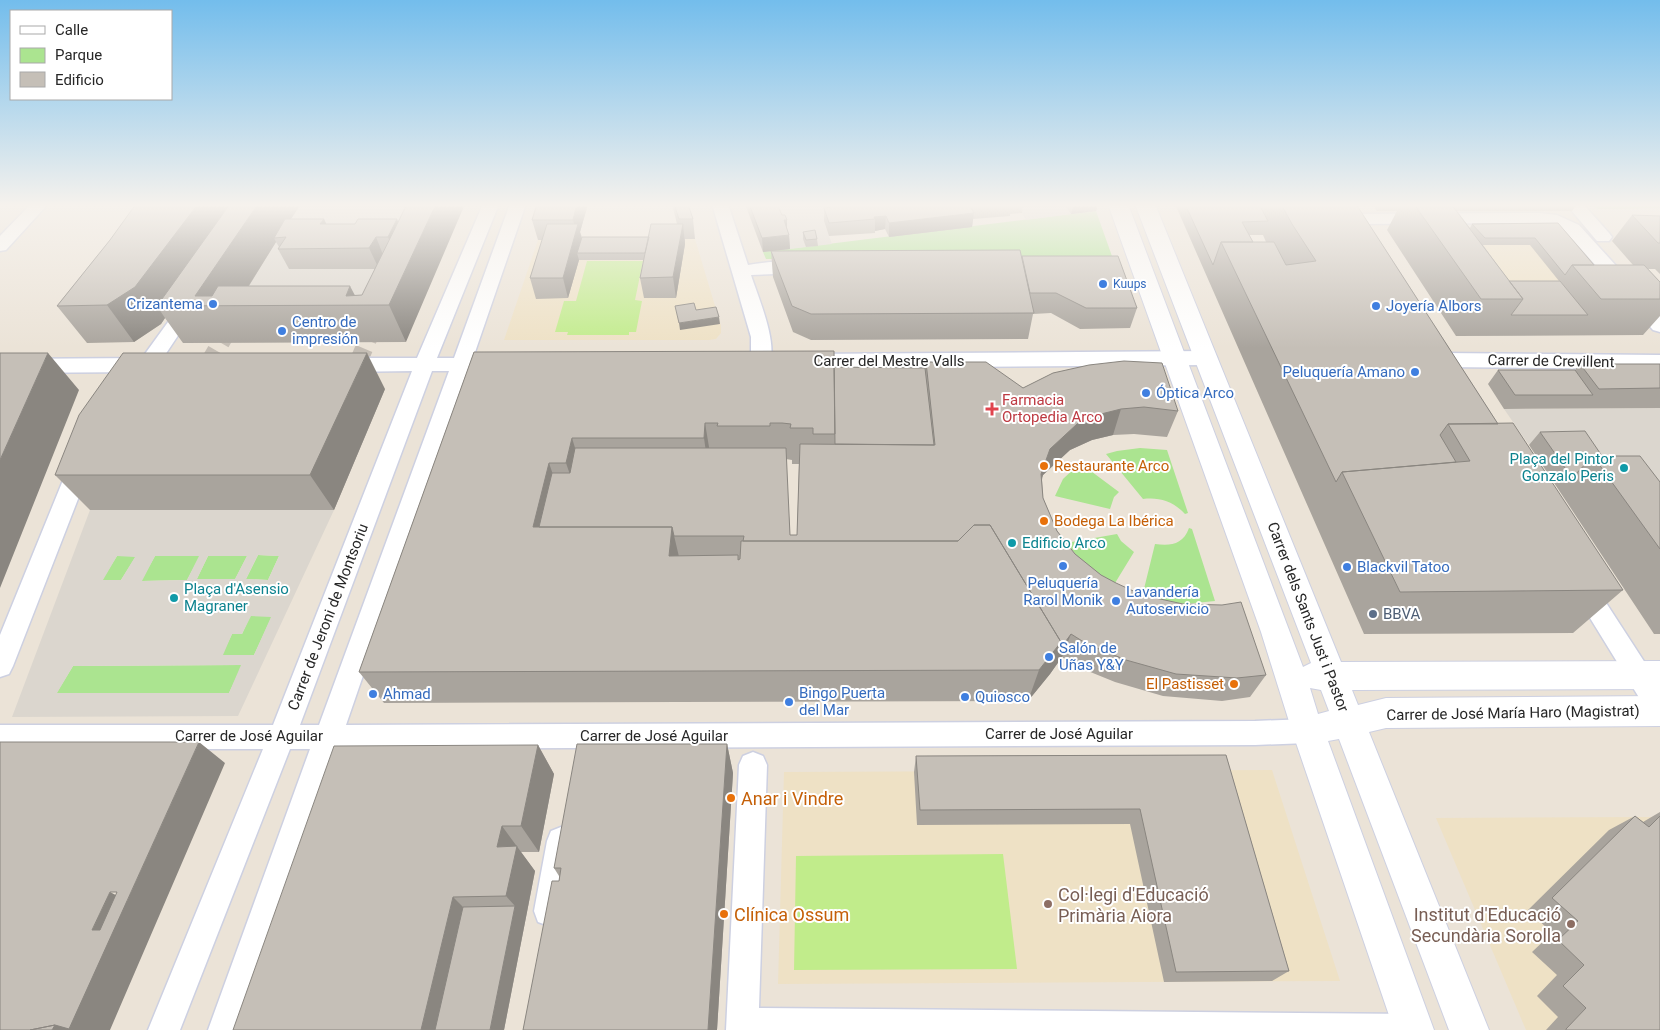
<svg xmlns="http://www.w3.org/2000/svg" width="1660" height="1030" font-family="Roboto,sans-serif">
<style>
.education{fill:#eee1c5}
.green{fill:#abe490}
.pitch{fill:#c1ec8b}
.plaza{fill:#dbd6ce;fill-rule:evenodd}
.lines{fill:none;stroke-linecap:round;stroke-linejoin:round}
.street-tunnel{stroke:#c4bdb4;stroke-width:18;stroke-dasharray:18 9;stroke-linecap:butt}
.street-casing{stroke:#cdd0e1;stroke-width:3}
.secondary-casing{stroke:#cdd0e1;stroke-width:2}
.street{fill:#fff;fill-rule:evenodd}
.secondary{fill:#fff;fill-rule:evenodd}
.wall{fill:#a9a49d;fill-rule:evenodd}
.shaded-wall{fill:#8a8680}
.building{fill:#c5bfb7;stroke:#8a8680;fill-rule:evenodd}
.shop-dot{fill:#3f7fe0;stroke:#fff;stroke-width:2}
.health-dot{fill:#e0444e;stroke:#fff;stroke-width:2}
.food-dot{fill:#e8710a;stroke:#fff;stroke-width:2}
.culture-dot{fill:#0f9aa8;stroke:#fff;stroke-width:2}
.service-dot{fill:#5c6f8a;stroke:#fff;stroke-width:2}
.education-dot{fill:#8d6e63;stroke:#fff;stroke-width:2}
.labels{text-anchor:middle;dominant-baseline:central;stroke-width:4;stroke-linejoin:round;paint-order:stroke}
.far-shop-label{font-size:12px;fill:#366cbe;stroke:#fff;text-anchor:start}
.shop-label{font-size:15px;fill:#366cbe;stroke:#fff;text-anchor:start}
.street-label{font-size:15px;fill:#272727;stroke:#fff}
.health-label{font-size:15px;fill:#be3a42;stroke:#fff;text-anchor:start}
.culture-label{font-size:15px;fill:#0d838f;stroke:#fff;text-anchor:start}
.food-label{font-size:15px;fill:#c56008;stroke:#fff;text-anchor:start}
.service-label{font-size:15px;fill:#4e5e75;stroke:#fff;text-anchor:start}
.near-food-label{font-size:18px;fill:#c56008;stroke:#fff;text-anchor:start}
.near-education-label{font-size:18px;fill:#785e54;stroke:#fff;text-anchor:start}
</style>
<rect width="100%" height="100%" fill="#ebe3d7"/>
<!-- education -->
<path class="education" d="M1553 230 1600 285 1487 286 1446 231Z
M695 239 721 326V333L716 339 709 340H504L538 240Z
M1272 770 1340 981 778 984 784 772Z
M1660 817V1030H1526L1436 818Z"/>
<!-- green -->
<path class="green" d="M1585 204H1660V208L1599 209Z
M1096 211 1113 259H766L763 252Z
M1140 448 1167 450 1188 513 1185 514C1173 501 1159 497 1143 499L1106 454 1117 451Z
M1080 463 1119 492 1114 497 1110 509 1055 496 1063 479Z
M1189 528 1192 529 1215 601 1185 604 1142 597 1155 544C1170 546 1183 545 1189 528Z
M1117 534 1121 541 1134 552 1112 588 1096 578 1066 543Z
M258 555 279 556 268 580 246 579Z
M117 556H136L121 580H102Z
M155 556H200L187 580 141 581Z
M208 556H247L227 595H189Z
M250 616H272L254 655H222L232 634H242Z
M242 665 229 693 56 694 73 666Z"/>
<!-- pitch -->
<path class="pitch" d="M587 261H643L635 300 642 301 636 332H629V335H567L568 332H555L564 301H576Z
M1003 854 1017 969 794 970 796 856Z"/>
<!-- plaza -->
<path class="plaza" d="M300 204H439L379 332H219Z
M772 204H966L824 222 832 244 790 249Z
M1017 204H1064L1071 214 1026 220Z
M1660 408V563L1529 445 1504 409Z
M90 510H334L238 716 12 717ZM258 555 279 556 268 580 246 579ZM117 556 135 557 121 580H103ZM155 556H199L187 580 142 581ZM208 556H247L235 579H197ZM251 616 271 617 254 655H223L232 634H242ZM241 665 229 693H57L73 666Z"/>
<g class="lines">
<!-- street-tunnel -->
<path class="street-tunnel" d="M357 365 371 332
M207 366 227 332"/>
<!-- street casing -->
<g class="street-casing">
<path id="street" d="M31 204H48L6 250 0 251V236Z
M483 204H499L437 358H454L510 204H526L473 358 499 357 506 359 509 364 506 369 499 371H468L346 725 1255 721 1308 719 1317 722 1321 731 1317 740 1308 743 1255 745 337 749 240 1030H208L310 749H290L180 1030H148L263 749H0V725H273L412 371 343 372 336 370 333 365 336 360 343 358H417ZM432 371H449L319 725H300Z
M712 204H728L748 265C767 262 790 259 809 264L812 268 809 272 803 273 751 275C758 297 780 347 768 367L761 369 754 367 751 362V337Z
M1566 204H1583L1609 233 1612 237 1609 241H1597Z
M1539 213 1557 215 1579 225 1660 314V332L1653 330 1567 233 1557 227 1539 223 1352 224 1346 223 1344 219 1346 215 1352 214Z
M190 298 196 300 199 304 155 370 148 372 0 373V359L142 358 184 300Z
M1207 351 1214 353 1217 358 1214 363 1207 365 803 368 796 366 793 361 796 356 803 354Z
M1441 353 1660 355V369L1441 367 1434 365 1431 360 1434 355Z
M81 455 89 457 92 463 13 666 9 674 0 677V635L70 463 73 457Z
M1582 575 1590 578 1660 686V721L1651 717 1574 592 1570 585 1574 578Z
M753 752 763 756 767 765 759 1008 1414 1014 1426 1018 1430 1030H726L739 765 743 756Z
M561 827 571 831 575 841 564 911 560 922 549 926 538 922 534 911 547 841 551 831Z"/>
</g>
<!-- secondary casing -->
<g class="secondary-casing">
<path id="secondary" d="M1108 204H1128L1303 667 1311 663 1135 204H1155L1341 662 1660 661V689L1352 690 1358 705 1386 698 1660 696V726L1386 728 1369 732 1489 1030H1449L1339 739 1328 741 1434 1030H1394L1292 731 1261 632ZM1310 688 1321 690 1329 711 1318 714Z"/>
</g>
<!-- street -->
<use href="#street" class="street"/>
<!-- secondary -->
<use href="#secondary" class="secondary"/>
</g>
<!-- wall -->
<path class="wall" d="M588 204 580 232 582 237H649L677 224 672 204H688L693 219 695 239H685V244L676 298H644L640 278 644 260H579L568 298 536 299 530 278 542 240H538L532 220Z
M745 204H777L789 235 790 249 763 252Z
M899 204H1023L1022 213 1010 214V216L973 219 972 227 889 237 885 229 875 231V233L829 236 824 221V208L882 206Z
M1064 204H1098L1096 211 1071 214Z
M1175 204H1356L1498 424 1623 590 1573 633 1364 634ZM1249 235H1263L1266 242H1253Z
M1373 204H1577L1572 211H1457L1470 228 1472 224 1558 223 1594 265H1633L1612 241 1632 215 1660 216V274L1655 269H1648L1660 282V316L1643 335 1456 336 1387 230 1397 211H1377ZM1483 245H1530L1559 281H1509Z
M291 219H324L326 224H355L397 219 406 342 183 343 165 318 161 324 134 342 87 343 57 306 110 240ZM276 242 279 247 278 249 289 269H375L362 295H355L249 286Z
M803 232 817 239 818 246 806 247 803 239Z
M771 251 1022 256 1137 308 1130 328 1080 329 1051 313 1033 314 1028 339 811 340 793 332 773 277Z
M474 352 834 367 925 368 926 362 1023 388 1178 411 1167 437 1134 434 1113 435 1092 440 1070 450 1043 475 1042 480 1043 498 1057 531 1075 554 1101 575 1266 675 1250 697 1222 701 1163 696 1115 682 1078 667 1062 657 1050 674 1028 701 384 703 359 672ZM786 459 792 460V464H799L797 535H790Z
M1580 364H1660V408L1504 409 1488 384 1498 370H1575Z
M385 389 334 510H90L55 475Z
M1540 432 1602 456 1660 482V634H1654L1529 445Z
M727 744 733 773 717 1030H523L559 881V876L554 868Z
M538 745 554 774 539 852H521L535 871 504 1030H233Z
M1226 755 1289 971 1272 981 1164 982 1130 824 917 825 914 772 916 756Z
M1660 812V1030H1546L1558 1017 1537 996 1557 975 1532 952 1552 933 1528 910 1609 830 1635 816 1643 822Z"/>
<!-- shaded-wall -->
<path class="shaded-wall" d="M198 204H245L157 306 165 318 161 324 134 342 107 305Z
M258 204H301L279 237 274 238 276 242 236 306 195 296Z
M436 204H465L406 342 389 305Z
M577 204H588L580 232 583 244 577 253 579 260 568 298 563 278 576 232 573 220Z
M1074 204H1098L1096 211 1071 214Z
M974 213 972 227 889 237V223Z
M886 216 885 229 875 231V219L874 217Z
M324 219 333 239 320 224Z
M397 219 405 239 396 257 388 237Z
M784 220H787V234Z
M683 224 685 244 676 298 673 277Z
M789 235 790 249 763 252 762 238Z
M376 237 384 257 379 269 369 248Z
M350 286 360 305 346 296Z
M719 317 720 324 680 330 679 323Z
M48 353 79 390 0 588V460Z
M367 353 385 389 334 510 310 475Z
M1121 409 1113 435 1092 440 1070 450 1043 475 1034 499 1041 474 1050 449 1077 424 1101 414Z
M705 423 711 459 709 474 704 438Z
M572 438 583 474 578 498 566 463Z
M549 463 561 498 552 537 533 527Z
M672 527 680 561 669 556Z
M1071 634 1062 657 1050 674 1028 701 1039 670 1061 642Z
M199 742 225 763 110 1030H52L92 930 110 892 127 901Z
M727 744 733 773 717 1030H708Z
M538 745 554 774 539 852 521 826Z
M502 826 535 871 504 1030H490L515 906 506 896 497 847Z
M453 897 476 920 451 1030H421Z"/>
<!-- building -->
<path class="building" d="M136 204H198L135 287 107 305 57 306 110 240Z
M230 204H258L195 296H212L218 286H350L346 296 362 295 407 204H436L389 305 157 306Z
M537 204H577L573 220H532Z
M674 204H688L693 219H679Z
M749 204H777L782 215H785L787 220H784L789 235 762 238Z
M855 204H881L882 206 899 204H996L970 206 974 213 889 223 886 216 874 217 875 219 829 223 824 208Z
M1185 204H1259L1268 221 1242 222 1253 242H1221L1213 265Z
M1281 204H1356L1498 424H1448L1440 435 1456 462 1342 472 1336 482 1221 242H1274L1286 265 1316 261 1292 224Z
M1414 204H1451L1523 299H1481Z
M1632 215 1660 216V243H1658Z
M285 219H324L320 224H355L358 219H397L388 237H376L369 248 278 249 286 237 274 238Z
M1558 223 1594 265H1572L1565 275 1535 238H1485L1472 224Z
M547 224H578L563 278H530Z
M651 224H683L673 277 640 278Z
M815 230 817 239 806 240 803 232Z
M582 237H649L645 253H577Z
M1020 250 1034 313 811 314 792 306 771 251Z
M1022 256H1118L1137 308H1086L1056 293H1030Z
M1572 265H1644L1660 282V299H1601Z
M1509 281H1560L1588 315H1511L1523 299Z
M694 303 696 310 716 307 719 317 679 323 675 306Z
M834 351 835 434H813V428H790L791 424 782 423H770V426H717L718 423H705L704 438H572L566 463H549L533 527H672L669 556 738 555V560L740 559 741 541H958L974 525H990L1061 642 1039 670 359 672 474 352Z
M0 353H48L0 460Z
M123 353H367L310 475H55L79 415Z
M1124 361 1162 363 1178 411 1144 407 1121 409 1101 414 1077 424 1050 449 1041 474 1043 498 1057 531 1075 554 1101 575 1116 583 1142 595 1183 604 1222 605 1241 602 1266 675 1237 678 1176 674 1126 660 1087 644 1071 634 1058 652 1061 642 990 525H974L958 541H743L744 536H674L672 527H539L552 473H570L575 448H786L790 535H797L800 444 935 445 926 362H986L1023 388 1053 373 1089 365Z
M1580 364H1660V388L1599 389Z
M834 367 925 368 934 445 835 444Z
M1498 370H1575L1593 395H1515Z
M1513 423 1623 590 1400 592 1342 472 1470 461 1448 424Z
M1585 431 1602 456H1593L1572 478 1540 432Z
M1593 456H1640L1660 482V549Z
M0 742H199L69 1029 55 1025 30 1030H0ZM110 892H117L100 930H92Z
M577 744H727L708 1030H523L552 881H559L561 868H554Z
M538 745 521 826H502L497 847 517 846 506 896 453 897 421 1030H233L334 746Z
M1226 755 1289 971 1176 972 1140 809 920 810 916 756Z
M1635 816 1649 827 1660 816V1030H1566V1029L1586 1008 1563 986 1584 965 1558 940 1578 921 1552 898Z
M515 906 490 1030H435L463 907Z
M55 1025 52 1030H30Z"/>
<!-- sky -->
<linearGradient id="sky" x2="0" y2="1"><stop stop-color="#73bdec"/><stop offset="0.59" stop-color="#f6f2ed"/><stop offset="1" stop-color="#f6f2ed" stop-opacity="0"/></linearGradient>
<rect width="1660" height="348" fill="url(#sky)"/>
<!-- markers -->
<g class="shop-dot">
<circle cx="1103" cy="284" r="5"/>
<circle cx="213" cy="304" r="5"/>
<circle cx="1376" cy="306" r="5"/>
<circle cx="282" cy="331" r="5"/>
<circle cx="1415" cy="372" r="5"/>
<circle cx="1146" cy="393" r="5"/>
<circle cx="1063" cy="566" r="5"/>
<circle cx="1347" cy="567" r="5"/>
<circle cx="1116" cy="601" r="5"/>
<circle cx="1049" cy="657" r="5"/>
<circle cx="373" cy="694" r="5"/>
<circle cx="965" cy="697" r="5"/>
<circle cx="789" cy="702" r="5"/>
</g>
<path class="health-dot" d="M989.5 401.5h5v5h5v5h-5v5h-5v-5h-5v-5h5z"/>
<g class="food-dot">
<circle cx="1044" cy="466" r="5"/>
<circle cx="1044" cy="521" r="5"/>
<circle cx="1234" cy="684" r="5"/>
<circle cx="731" cy="798" r="5"/>
<circle cx="724" cy="914" r="5"/>
</g>
<g class="culture-dot">
<circle cx="1624" cy="468" r="5"/>
<circle cx="1012" cy="543" r="5"/>
<circle cx="174" cy="598" r="5"/>
</g>
<circle class="service-dot" cx="1373" cy="614" r="5"/>
<g class="education-dot">
<circle cx="1048" cy="904" r="5"/>
<circle cx="1571" cy="924" r="5"/>
</g>
<g class="labels">
<!-- far-shop labels -->
<g class="far-shop-label">
<text x="1113" y="284">Kuups</text>
</g>
<!-- shop labels -->
<g class="shop-label">
<text x="203" y="304" text-anchor="end">Crizantema</text>
<text x="1386" y="306">Joyería Albors</text>
<text x="292" y="322">Centro de<tspan x="292" dy="17">impresión</tspan></text>
<text x="1405" y="372" text-anchor="end">Peluquería Amano</text>
<text x="1156" y="393">Óptica Arco</text>
<text x="1357" y="567">Blackvil Tatoo</text>
<text x="1063" y="583" text-anchor="middle">Peluquería<tspan x="1063" dy="17">Rarol Monik</tspan></text>
<text x="1126" y="592">Lavandería<tspan x="1126" dy="17">Autoservicio</tspan></text>
<text x="1059" y="648">Salón de<tspan x="1059" dy="17">Uñas Y&amp;Y</tspan></text>
<text x="799" y="693">Bingo Puerta<tspan x="799" dy="17">del Mar</tspan></text>
<text x="383" y="694">Ahmad</text>
<text x="975" y="697">Quiosco</text>
</g>
<!-- street labels -->
<g class="street-label">
<text x="889" y="361">Carrer del Mestre Valls</text>
<text transform="translate(1551 361) rotate(1)">Carrer de Crevillent</text>
<text transform="translate(328 617) rotate(-69)">Carrer de Jeroni de Montsoriu</text>
<text transform="translate(1308 617) rotate(69)">Carrer dels Sants Just i Pastor</text>
<text transform="translate(1513 713) rotate(-1)">Carrer de José María Haro (Magistrat)</text>
<text x="1059" y="734">Carrer de José Aguilar</text>
<text x="249" y="736">Carrer de José Aguilar</text>
<text x="654" y="736">Carrer de José Aguilar</text>
</g>
<!-- health labels -->
<g class="health-label">
<text x="1002" y="400">Farmacia<tspan x="1002" dy="17">Ortopedia Arco</tspan></text>
</g>
<!-- culture labels -->
<g class="culture-label">
<text x="1614" y="459" text-anchor="end">Plaça del Pintor<tspan x="1614" dy="17">Gonzalo Peris</tspan></text>
<text x="1022" y="543">Edificio Arco</text>
<text x="184" y="589">Plaça d'Asensio<tspan x="184" dy="17">Magraner</tspan></text>
</g>
<!-- food labels -->
<g class="food-label">
<text x="1054" y="466">Restaurante Arco</text>
<text x="1054" y="521">Bodega La Ibérica</text>
<text x="1224" y="684" text-anchor="end">El Pastisset</text>
</g>
<!-- service labels -->
<g class="service-label">
<text x="1383" y="614">BBVA</text>
</g>
<!-- near-food labels -->
<g class="near-food-label">
<text x="741" y="798">Anar i Vindre</text>
<text x="734" y="914">Clínica Ossum</text>
</g>
<!-- near-education labels -->
<g class="near-education-label">
<text x="1058" y="894">Col·legi d'Educació<tspan x="1058" dy="21">Primària Aiora</tspan></text>
<text x="1561" y="914" text-anchor="end">Institut d'Educació<tspan x="1561" dy="21">Secundària Sorolla</tspan></text>
</g>
</g>
<!-- legend -->
<rect x="10" y="10" width="162" height="90" fill="#ffffff" stroke="#a9a9a9"/>
<rect x="20" y="26" width="25" height="8" fill="#ffffff" stroke="#a9a9a9"/>
<text x="55" y="35" font-size="15" fill="#272727">Calle</text>
<rect x="20" y="48" width="25" height="15" fill="#abe490" stroke="#a9a9a9"/>
<text x="55" y="60" font-size="15" fill="#272727">Parque</text>
<rect x="20" y="72" width="25" height="15" fill="#c5bfb7" stroke="#a9a9a9"/>
<text x="55" y="85" font-size="15" fill="#272727">Edificio</text>
</svg>
